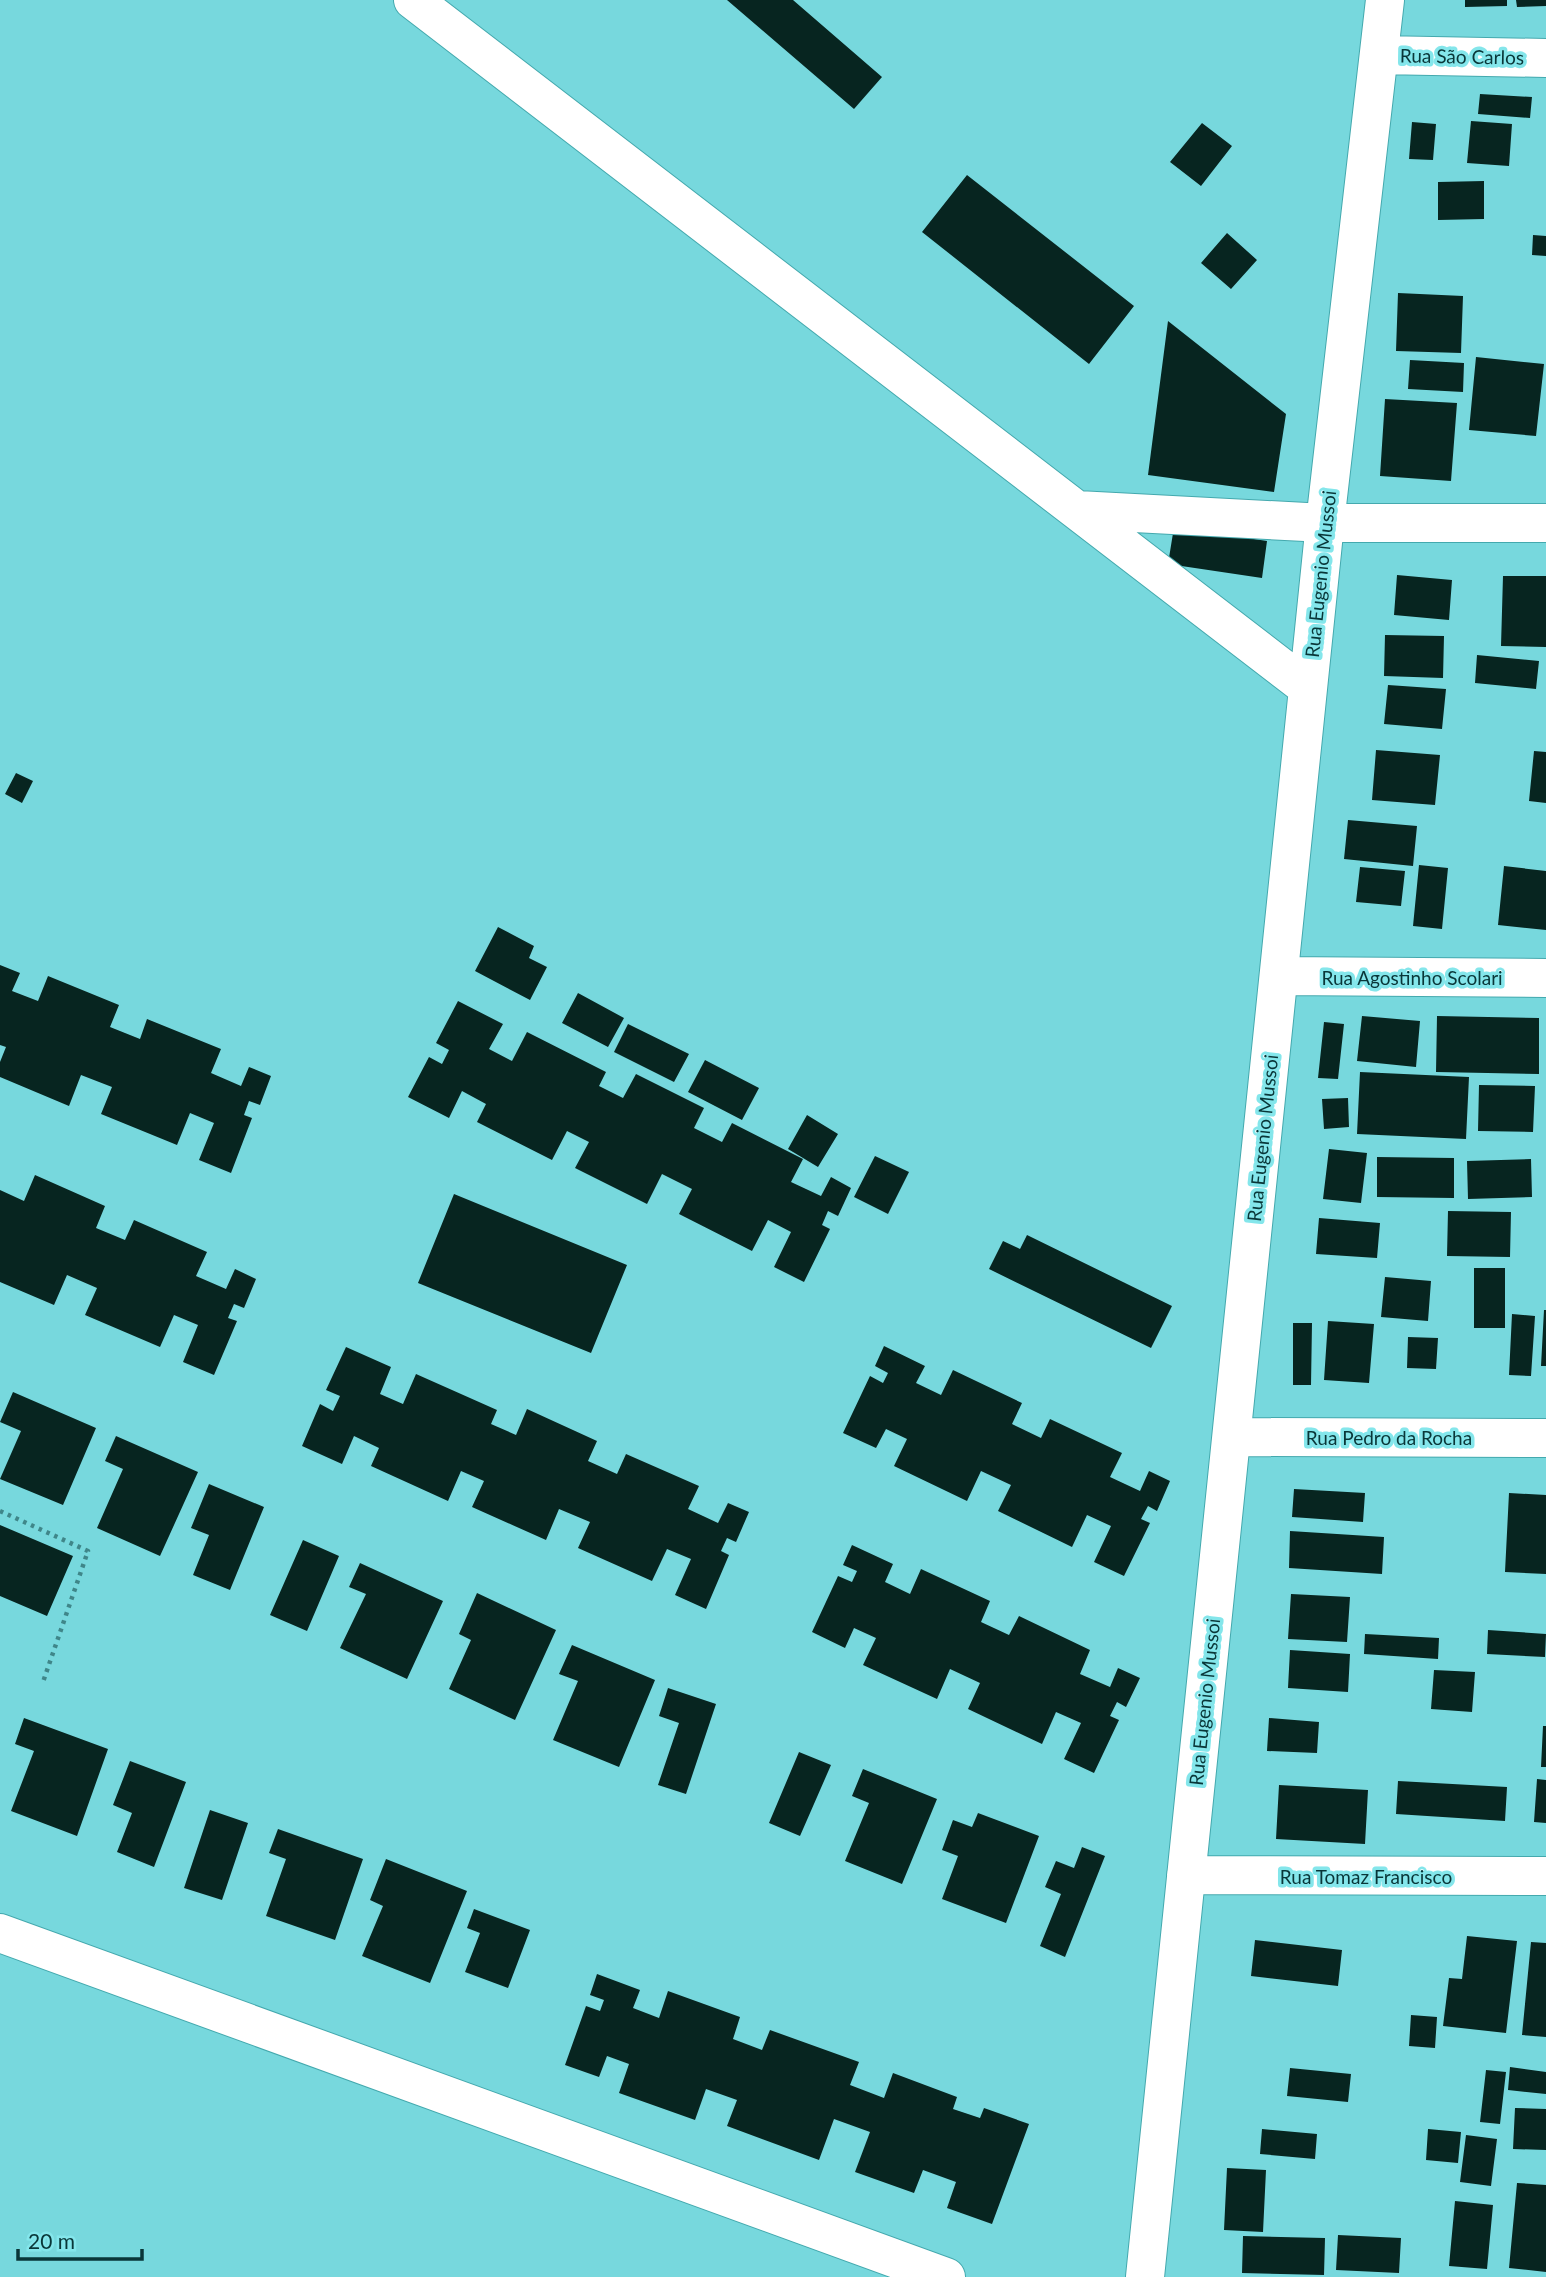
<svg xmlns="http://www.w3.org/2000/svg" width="1546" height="2277" font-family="Lato,sans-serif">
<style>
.building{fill:#072520}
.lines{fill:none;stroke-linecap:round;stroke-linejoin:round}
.minor-casing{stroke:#44a9ae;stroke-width:40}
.path{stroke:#3f8689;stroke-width:4.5;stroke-dasharray:3.5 5;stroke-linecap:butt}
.minor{stroke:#fff;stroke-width:38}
.labels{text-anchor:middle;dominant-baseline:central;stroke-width:7;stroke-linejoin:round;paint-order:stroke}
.street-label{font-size:19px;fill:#093638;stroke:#84e6eb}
</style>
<rect width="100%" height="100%" fill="#77d8dd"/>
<!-- building -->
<path class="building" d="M727 0H793L882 77 854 109Z
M1465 0H1507V6L1465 7Z
M1516 0H1546V6L1517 7Z
M1480 94 1532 97 1530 118 1478 114Z
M1471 121 1512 124 1509 166 1467 163Z
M1412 122 1436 124 1433 160 1409 159Z
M1202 123 1232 146 1201 186 1170 162Z
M967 175 1134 306 1089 364 922 232Z
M1484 181V219L1438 220V182Z
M1227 233 1257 260 1231 289 1201 263Z
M1533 235 1546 236V256L1532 255Z
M1398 293 1463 296 1461 353 1396 351Z
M1168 321 1286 414 1274 492 1148 475Z
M1476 357 1544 364 1536 436 1469 430Z
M1410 360 1464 363 1463 392 1408 389Z
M1385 399 1457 403 1451 481 1380 476Z
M1174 527 1267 541 1262 578 1168 564Z
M1397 575 1452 580 1449 620 1394 615Z
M1503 576H1546V647L1501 646Z
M1385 635 1444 636 1443 678 1384 676Z
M1477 655 1539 661 1536 689 1475 683Z
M1388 685 1446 689 1442 729 1384 724Z
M1376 750 1440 755 1435 805 1372 800Z
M1534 751 1546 752V803L1529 801Z
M16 773 33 781 22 803 5 794Z
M1348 820 1417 826 1413 866 1344 859Z
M1419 865 1448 868 1442 929 1413 926Z
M1504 866 1546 871V930L1498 925Z
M1360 867 1405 871 1401 906 1356 902Z
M498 927 534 946 529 958 547 967 530 1000 475 971Z
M0 965 20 973 12 991 38 1001 48 976 119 1005 110 1027 140 1039 147 1019 221 1049 211 1073 241 1086 249 1067 271 1076 260 1105 249 1101 244 1115 252 1118 231 1173 199 1160 214 1123 190 1113 177 1145 101 1114 112 1087 81 1075 69 1106 0 1077V1062L6 1047 0 1045Z
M578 993 624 1018 608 1047 562 1023Z
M458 1001 503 1024 489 1049 512 1061 527 1032 606 1072 599 1086 623 1098 636 1074 704 1108 694 1128 722 1142 732 1123 803 1159 791 1182 821 1196 831 1177 851 1188 838 1216 828 1211 822 1225 830 1229 804 1282 774 1267 791 1232 768 1220 752 1251 679 1214 692 1189 662 1174 647 1204 575 1168 589 1142 567 1131 552 1160 477 1122 486 1104 462 1091 449 1118 408 1097 429 1057 442 1064 449 1050 436 1043Z
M1362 1016 1420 1021 1416 1067 1357 1061Z
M1437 1016 1539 1018V1074L1436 1072Z
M1324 1022 1344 1024 1338 1079 1318 1078Z
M628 1024 689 1054 674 1082 614 1052Z
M705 1060 759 1088 742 1120 688 1092Z
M1360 1072 1469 1077 1466 1139 1357 1134Z
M1479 1085 1535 1086 1533 1132 1478 1131Z
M1348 1098 1349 1127 1324 1129 1322 1099Z
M807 1115 838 1134 818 1167 788 1149Z
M1329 1149 1367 1153 1361 1203 1323 1199Z
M875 1156 909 1172 888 1214 854 1197Z
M1377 1157 1454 1158V1198L1377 1197Z
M1531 1159 1532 1197 1468 1199 1467 1161Z
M35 1175 105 1206 96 1228 125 1240 134 1220 207 1252 196 1276 226 1289 235 1269 256 1279 244 1308 234 1304 228 1318 237 1321 214 1375 183 1362 198 1325 174 1315 160 1347 85 1315 97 1288 67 1275 54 1305 0 1282V1190L24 1201Z
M454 1194 627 1265 591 1353 418 1283Z
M1448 1211 1511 1212 1510 1257 1447 1256Z
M1319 1218 1380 1223 1377 1258 1316 1254Z
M1027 1235 1172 1306 1151 1348 989 1269 1003 1241 1020 1249Z
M1474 1268H1505V1328H1474Z
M1385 1277 1431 1281 1428 1321 1381 1317Z
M1544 1310H1546V1366H1541Z
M1512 1314 1535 1316 1531 1376 1509 1375Z
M1328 1321 1374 1324 1369 1383 1324 1380Z
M1293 1323H1312L1311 1385H1293Z
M1408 1337 1438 1338 1436 1369 1407 1368Z
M884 1346 925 1366 916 1383 941 1395 953 1370 1022 1403 1012 1424 1041 1438 1050 1419 1122 1453 1110 1477 1140 1491 1149 1471 1170 1481 1157 1511 1148 1506 1141 1519 1150 1523 1124 1576 1094 1562 1111 1526 1087 1515 1072 1547 998 1511 1011 1485 981 1471 967 1501 894 1466 907 1439 886 1429 876 1448 843 1433 870 1376 883 1383 888 1373 875 1366Z
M346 1347 391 1367 380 1394 403 1404 416 1374 497 1410 491 1424 516 1435 527 1409 597 1441 588 1461 617 1474 626 1454 699 1486 688 1509 718 1523 728 1503 749 1512 736 1542 727 1538 721 1551 729 1555 706 1609 675 1595 691 1559 667 1549 652 1581 578 1548 590 1522 559 1509 546 1540 472 1507 484 1481 461 1471 448 1501 371 1466 379 1448 354 1436 342 1464 302 1446 320 1404 333 1411 340 1396 326 1390Z
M13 1392 96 1428 63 1505 0 1479 21 1431 0 1422Z
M116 1436 198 1472 160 1556 97 1528 123 1469 105 1461Z
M209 1484 264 1507 230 1590 193 1575 209 1535 191 1528Z
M1294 1489 1365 1493 1363 1522 1292 1517Z
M1509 1493 1546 1495V1574L1505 1572Z
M0 1525 73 1556 47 1616 0 1596Z
M1290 1531 1384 1537 1382 1574 1289 1568Z
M303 1540 339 1556 307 1631 270 1615Z
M852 1545 893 1564 885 1582 910 1594 921 1569 990 1601 981 1622 1009 1635 1019 1616 1090 1650 1080 1674 1110 1687 1118 1668 1140 1678 1126 1707 1117 1702 1110 1716 1119 1720 1094 1773 1064 1759 1081 1723 1056 1712 1042 1744 968 1709 980 1683 950 1669 937 1699 863 1665 876 1638 854 1628 845 1648 812 1632 838 1576 852 1582 857 1571 843 1565Z
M360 1563 443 1601 407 1679 340 1648 366 1594 349 1587Z
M477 1593 556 1630 515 1720 449 1689 471 1640 459 1634Z
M1291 1594 1350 1597 1347 1642 1288 1639Z
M1488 1630 1546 1634 1545 1657 1487 1654Z
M1365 1634 1439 1638 1438 1659 1364 1654Z
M572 1645 655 1680 619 1767 553 1740 578 1681 559 1674Z
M1290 1650 1350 1654 1348 1692 1288 1688Z
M1434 1670 1475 1672 1472 1712 1431 1709Z
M668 1688 716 1704 686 1794 658 1785 679 1723 659 1716Z
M24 1718 108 1749 77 1836 11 1811 34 1751 15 1744Z
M1269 1718 1319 1722 1317 1753 1267 1751Z
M1543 1726H1546V1767H1541Z
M799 1752 831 1765 800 1836 769 1823Z
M130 1761 186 1782 154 1867 117 1852 132 1813 113 1805Z
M863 1769 937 1799 902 1884 845 1861 869 1803 852 1796Z
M1537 1779 1546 1780V1823L1534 1822Z
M1398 1781 1507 1787 1505 1821 1396 1814Z
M1279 1785 1368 1790 1365 1844 1276 1839Z
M210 1810 248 1823 222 1900 184 1888Z
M978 1813 1039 1836 1006 1923 942 1899 958 1856 942 1850 953 1820 972 1827Z
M278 1829 363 1859 335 1940 266 1916 286 1859 269 1853Z
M1082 1847 1105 1856 1065 1957 1040 1946 1061 1894 1045 1887 1056 1861 1074 1868Z
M386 1859 467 1891 430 1983 362 1956 383 1906 370 1900Z
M474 1909 530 1930 508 1988 465 1972 480 1933 467 1928Z
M1467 1936 1517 1941 1506 2033 1443 2026 1449 1978 1462 1979Z
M1255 1940 1342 1950 1338 1986 1251 1976Z
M1531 1942 1546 1943V2037L1522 2035Z
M597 1974 640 1990 633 2008 659 2018 668 1991 740 2017 733 2039 762 2050 770 2030 859 2062 850 2085 884 2098 893 2073 957 2097 953 2109 980 2118 984 2108 1029 2124 992 2224 947 2208 956 2182 923 2170 914 2193 855 2172 870 2132 834 2119 819 2160 727 2126 737 2100 706 2089 695 2120 619 2093 629 2064 607 2056 599 2077 565 2065 586 2006 600 2011 604 2000 590 1995Z
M1411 2015 1437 2017 1435 2048 1409 2046Z
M1510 2067 1546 2072V2094L1508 2090Z
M1290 2068 1351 2074 1348 2102 1287 2096Z
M1486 2070 1506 2072 1500 2124 1480 2122Z
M1515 2108 1546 2109V2150L1513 2149Z
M1262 2129 1317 2134 1315 2159 1260 2154Z
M1428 2129 1461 2132 1458 2163 1426 2160Z
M1466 2135 1497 2139 1491 2186 1460 2182Z
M1227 2168 1266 2170 1263 2232 1224 2230Z
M1517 2183 1546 2185V2272L1509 2268Z
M1455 2201 1493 2205 1487 2269 1449 2266Z
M1338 2235 1401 2238 1399 2273 1336 2270Z
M1243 2236 1325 2238 1324 2275 1242 2273Z"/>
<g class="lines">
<!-- minor casing -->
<g class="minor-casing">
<path id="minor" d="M413 0 1308 688
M1379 55 1546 58
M1077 510 1325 523H1546
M1279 976 1546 978
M1232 1437 1546 1438
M1186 1875 1546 1876
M0 1933 946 2277
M1145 2277 1325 523 1385 0"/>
</g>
<!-- path -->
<path class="path" d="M0 1511 88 1551 43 1682"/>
<!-- minor -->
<use href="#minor" class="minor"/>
</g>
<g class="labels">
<!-- street labels -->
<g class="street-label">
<text transform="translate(1462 56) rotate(1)">Rua São Carlos</text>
<text transform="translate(1320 574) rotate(-84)">Rua Eugenio Mussoi</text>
<text x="1412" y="977">Rua Agostinho Scolari</text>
<text transform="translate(1262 1138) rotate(-84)">Rua Eugenio Mussoi</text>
<text x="1389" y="1437">Rua Pedro da Rocha</text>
<text transform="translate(1204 1702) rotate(-84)">Rua Eugenio Mussoi</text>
<text x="1366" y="1876">Rua Tomaz Francisco</text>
</g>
</g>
<!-- scale -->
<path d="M18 2249v10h124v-10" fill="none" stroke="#093638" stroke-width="3.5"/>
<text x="28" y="2249" font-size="21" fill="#093638" stroke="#84e6eb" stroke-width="5" paint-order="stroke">20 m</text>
</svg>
